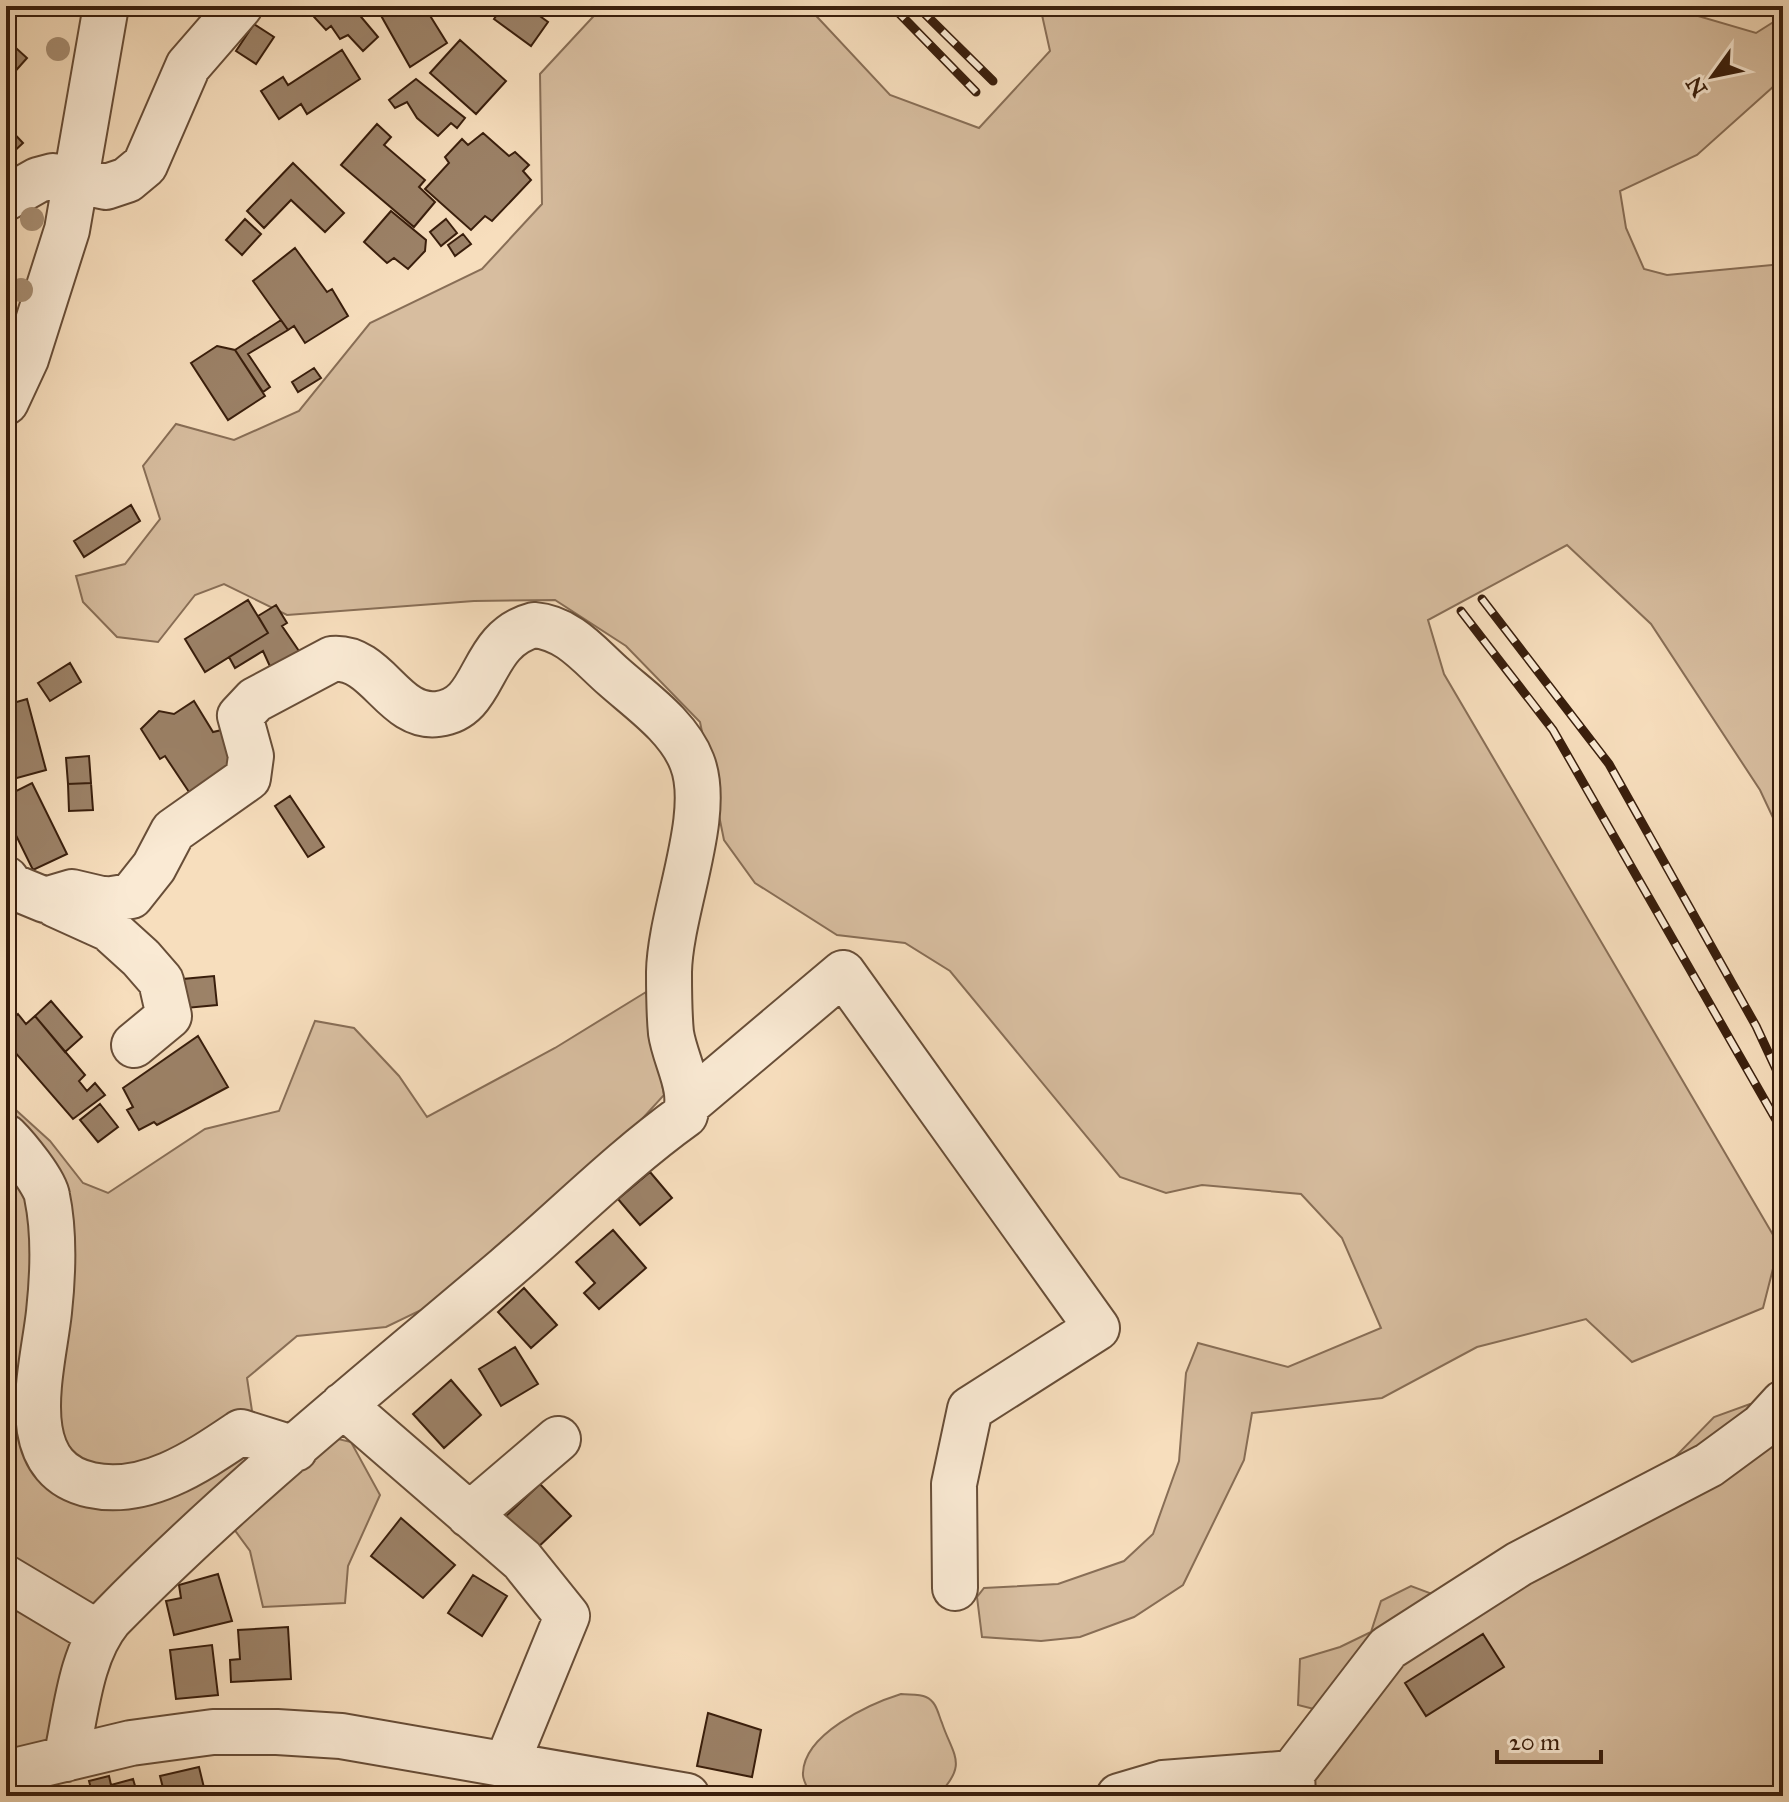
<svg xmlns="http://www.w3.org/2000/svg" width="1789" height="1802" font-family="'IM FELL Great Primer',serif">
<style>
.green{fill:#d7bd9f;stroke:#886e56;stroke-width:2}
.building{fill:#9c8268;stroke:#391e0c;stroke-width:2}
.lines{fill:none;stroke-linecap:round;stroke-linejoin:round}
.minor-casing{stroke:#684e38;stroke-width:48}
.minor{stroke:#faead4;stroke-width:44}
.rail-casing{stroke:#391e0c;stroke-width:9}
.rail{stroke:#faead4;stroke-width:6;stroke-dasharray:18;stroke-linecap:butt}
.tree{fill:#a88f74}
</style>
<rect width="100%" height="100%" fill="#f7debd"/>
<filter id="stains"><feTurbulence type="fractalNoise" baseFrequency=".0025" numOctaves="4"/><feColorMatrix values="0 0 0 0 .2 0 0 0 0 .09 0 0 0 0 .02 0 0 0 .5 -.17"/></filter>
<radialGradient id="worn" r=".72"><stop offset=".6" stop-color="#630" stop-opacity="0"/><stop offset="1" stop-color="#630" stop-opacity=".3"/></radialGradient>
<!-- green -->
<path class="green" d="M603 6H807L890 95 979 128 1050 51 1040 6H1664L1756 33 1783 16V78L1697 155 1620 191 1626 228 1644 269 1667 275 1783 264V839L1760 790 1651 624 1567 545 1428 620 1444 674 1779 1245 1763 1308 1632 1362 1586 1319 1477 1347 1382 1398 1252 1413 1244 1460 1183 1585 1134 1617 1080 1637 1041 1641 982 1637 977 1597 984 1588 1058 1584 1124 1561 1153 1534 1179 1461 1186 1373 1198 1343 1288 1367 1381 1328 1342 1238 1301 1194 1202 1185 1166 1193 1120 1177 950 971 905 943 837 935 755 883 724 840 700 722 626 646 555 600 474 601 287 615 224 584 195 595 158 642 117 637 83 602 76 576 125 564 160 519 143 466 176 424 234 440 299 411 370 323 482 269 542 204 540 74Z
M646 992 664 1095 621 1142 442 1300 386 1327 297 1336 247 1378 252 1411 266 1456 330 1437 351 1442 380 1495 348 1566 345 1603 263 1607 250 1551 228 1521 108 1608 61 1747 6 1763V1101L50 1141 83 1183 108 1193 205 1129 279 1111 315 1021 354 1028 399 1076 427 1117 555 1048Z
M1750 1404 1783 1407V1796H1309L1318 1710 1298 1705 1300 1659 1340 1647 1371 1632 1381 1601 1411 1586 1440 1597 1660 1481 1672 1460 1714 1417Z
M901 1694C909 1695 919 1694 926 1697 937 1702 938 1714 942 1723 953 1756 969 1764 937 1796H812C808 1789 802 1780 803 1773 804 1734 869 1704 901 1694Z"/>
<!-- building -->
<path class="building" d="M304 6H352L378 37 363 51 348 35 340 39 331 26 326 30Z
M389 6H424L447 43 410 67 379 12Z
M503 6H526L548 22 531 46 494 19Z
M254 24 274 37 256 64 236 51Z
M6 39 27 58 11 76 14 79 6 88Z
M460 40 506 81 476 114 430 73Z
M342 50 360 79 307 114 301 104 279 119 261 91 283 77 288 85Z
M416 79 465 118 457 128 451 123 438 136 417 118 407 102 395 108 389 100Z
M377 124 391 137 384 145 425 180 419 187 435 202 414 227 341 165Z
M6 125 23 143 6 159Z
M483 133 509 156 515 152 529 165 523 171 531 180 492 221 485 216 471 230 425 189 449 163 445 157 462 139 468 145Z
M293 163 344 213 325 232 291 200 264 228 247 211Z
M391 211 426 240 425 251 408 269 394 258 387 263 364 242Z
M245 219 261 234 242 255 226 240Z
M446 219 457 233 441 246 430 232Z
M463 234 471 244 455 256 448 245Z
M295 248 327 292 332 289 348 316 305 343 294 326 288 330 253 281Z
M281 320 288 330 248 354 270 387 263 392 235 350Z
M217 346 235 350 265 396 228 420 191 363Z
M314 368 321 378 298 392 292 382Z
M131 505 140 521 84 557 74 541Z
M248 600 268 633 205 672 185 639Z
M276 605 287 623 282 626 301 654 273 673 263 651 235 668 229 657 268 633 258 616Z
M70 663 81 682 50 701 38 683Z
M27 699 46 770 6 781V705Z
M194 701 213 732 226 729 242 771 195 801 165 756 160 759 141 729 159 711 174 714Z
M89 756 91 783 68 784 66 758Z
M32 783 67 854 33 870 6 815V796Z
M91 783 93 810 69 811 68 784Z
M290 796 324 847 308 857 275 806Z
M214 976 217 1005 186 1008 183 979Z
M51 1001 82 1037 65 1052 35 1016Z
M18 1014 26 1024 35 1016 85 1075 79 1081 87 1091 95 1083 105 1095 73 1119 6 1042V1025Z
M198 1036 228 1087 157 1125 154 1122 139 1130 127 1110 133 1107 123 1088Z
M100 1104 118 1127 98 1142 80 1120Z
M650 1172 672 1198 640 1225 618 1199Z
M613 1230 646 1268 599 1309 584 1293 595 1283 576 1262Z
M524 1288 557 1325 531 1348 498 1312Z
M515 1347 538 1384 501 1406 479 1369Z
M451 1380 481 1415 444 1448 413 1414Z
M540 1484 571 1516 534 1551 503 1519Z
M401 1518 455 1565 423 1598 371 1556Z
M218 1574 232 1621 174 1635 166 1601 181 1598 179 1585Z
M473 1575 507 1596 482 1636 448 1613Z
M288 1627 291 1679 231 1682 230 1660 240 1659 238 1630Z
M1483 1634 1504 1667 1426 1716 1405 1683Z
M212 1645 218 1695 176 1699 170 1650Z
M708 1713 761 1730 752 1777 697 1766Z
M199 1767 206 1796H165L160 1776Z
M109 1776 111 1785 133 1779 138 1796H93L89 1781Z"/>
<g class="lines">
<!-- minor casing -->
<g class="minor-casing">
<path id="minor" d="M6 198 38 180 53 176 106 187 127 180 145 165 188 66 240 6
M6 402 26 359 67 230 106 6
M6 879 11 886 45 900 72 892 106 900 131 896 154 867 173 831 248 778 251 756 240 716 255 700 332 659C378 655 393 720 438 714 489 708 477 640 534 625 569 628 590 656 614 677 641 701 679 727 692 762 713 815 670 911 669 972 669 992 669 1013 671 1033 675 1060 694 1089 685 1115 621 1161 565 1218 505 1269 371 1383 233 1493 110 1619 80 1655 76 1714 66 1759
M56 905 109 929 141 958 161 981 169 1016 134 1045
M689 1103 843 973 1097 1328 970 1409 954 1484 955 1588
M6 1137C17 1148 45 1182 47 1196 55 1234 53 1275 49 1312 43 1369 12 1468 91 1485 146 1497 198 1461 241 1432L295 1449
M343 1405 522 1560 567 1616 506 1765
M469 1515 558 1439
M6 1578 98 1633
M6 1773 131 1743 213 1732H277L341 1736 687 1796
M1292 1773 1388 1648 1519 1564 1709 1465 1762 1426 1783 1403
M1119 1796 1163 1783 1292 1773 1293 1796"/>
</g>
<!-- minor -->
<use href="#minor" class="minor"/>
<!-- rail casing -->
<g class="rail-casing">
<path id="rail" d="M892 6 976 92
M917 6 993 81
M1482 599 1609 764 1756 1026 1783 1084
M1461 611 1553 730 1783 1132"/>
</g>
<!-- rail -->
<use href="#rail" class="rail"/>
</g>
<!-- trees -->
<g class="tree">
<circle cx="58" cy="49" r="12"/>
<circle cx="32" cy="219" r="12"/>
<circle cx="21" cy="290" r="12"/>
</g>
<!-- margin -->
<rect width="1789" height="1802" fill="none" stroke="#f7debd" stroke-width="32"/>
<rect x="8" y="8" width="1773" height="1786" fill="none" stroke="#391e0c" stroke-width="4"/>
<rect x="16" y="16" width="1757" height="1770" fill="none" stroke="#391e0c" stroke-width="2"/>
<!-- north arrow -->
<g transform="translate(1713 76) rotate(237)" stroke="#faead4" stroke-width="6" paint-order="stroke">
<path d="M0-6L14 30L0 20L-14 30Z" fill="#391e0c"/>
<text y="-12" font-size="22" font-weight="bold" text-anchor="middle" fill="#391e0c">N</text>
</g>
<!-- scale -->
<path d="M1497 1750v12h104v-12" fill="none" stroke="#391e0c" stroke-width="4"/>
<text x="1509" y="1750" font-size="24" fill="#391e0c" stroke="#faead4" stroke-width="6" paint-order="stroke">20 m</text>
<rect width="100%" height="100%" filter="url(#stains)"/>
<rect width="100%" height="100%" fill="url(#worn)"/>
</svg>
